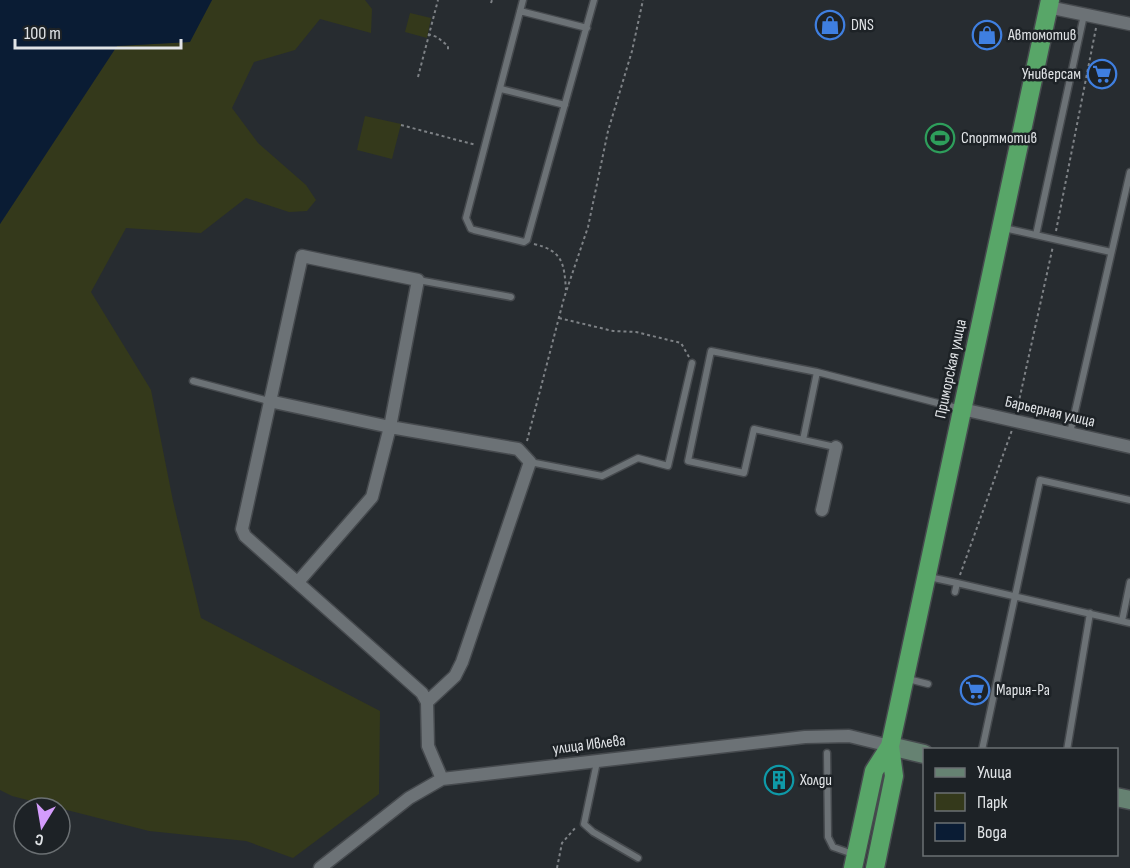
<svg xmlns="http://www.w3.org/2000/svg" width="1130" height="868" font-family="'Sofia Sans Condensed',sans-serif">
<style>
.green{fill:#34391b}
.water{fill:#0a1c34}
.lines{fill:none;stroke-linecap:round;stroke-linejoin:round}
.lane-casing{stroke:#464a4e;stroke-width:9}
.street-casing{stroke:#464a4e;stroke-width:15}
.secondary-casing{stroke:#464a4e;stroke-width:21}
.highway-casing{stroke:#464a4e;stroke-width:21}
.path{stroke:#7e8286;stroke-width:2;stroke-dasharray:3 3;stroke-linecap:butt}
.lane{stroke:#6c7276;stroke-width:6}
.street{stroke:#6c7276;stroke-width:12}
.secondary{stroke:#668272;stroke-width:18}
.highway{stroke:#58a668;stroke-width:18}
.labels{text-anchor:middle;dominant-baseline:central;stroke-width:5;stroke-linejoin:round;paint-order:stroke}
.poi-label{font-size:16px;fill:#e1e4e7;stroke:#1d2226;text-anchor:start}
.street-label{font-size:16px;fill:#e1e4e7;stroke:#1d2226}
</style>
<rect width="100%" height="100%" fill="#272c30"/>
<!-- green -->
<path class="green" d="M212 0H365L372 9 371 33 320 19 295 50 254 62 232 108 258 143 306 185 316 200 307 211 289 212 246 198 201 233 126 228 91 292 151 390 173 501 201 618 380 711 379 794 293 858 246 841 149 831 12 796 0 790V224L117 46 189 42Z
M410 13 431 18 427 38 405 32Z
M365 116 401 124 392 159 357 150Z"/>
<!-- water -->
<path class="water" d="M0 0H212L190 42 117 46 0 224Z"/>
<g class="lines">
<!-- lane casing -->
<g class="lane-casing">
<path id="lane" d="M523 0 466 218 471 229 474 230 524 242 527 240 594 0
M520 11 587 28
M501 89 565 105
M1004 228 1111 252
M1036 235 1084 15
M418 280 511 297
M817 372 711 351 688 461 744 473 754 429 835 447
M193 381 269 401
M1070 433 1130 172
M803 440 817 372 961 409
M530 462 602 476 638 458 668 466 692 363
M929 577 957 583 955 592
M957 583 1130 623
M1122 621 1130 582
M908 679 928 684
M982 750 1040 480 1130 500
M1067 750 1090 613
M827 753 828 837 833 847 853 854
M597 762 584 824 593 832 638 858"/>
</g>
<!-- street casing -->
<g class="street-casing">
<path id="street" d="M1048 7 1130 24
M269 401 390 427 518 449 530 462 462 662 455 676 427 702
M962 409 1130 447
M822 510 836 447
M298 582 372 497 390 427 418 280 302 256 242 529 245 536 422 693 427 702 428 746 442 779
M320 868 409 798 442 779 805 737 849 736 890 746"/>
</g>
<!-- secondary casing -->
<g class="secondary-casing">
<path id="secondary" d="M890 746 924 754
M1116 797 1130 800"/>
</g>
<!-- highway casing -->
<g class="highway-casing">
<path id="highway" d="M853 868 874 771 890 746 897 714 1050 0
M875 868 894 776 890 746"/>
</g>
<!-- path -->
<path class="path" d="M491 3 492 0
M428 34 437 37 448 46V51
M418 77 438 0
M401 125 476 145
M1056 231 1096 28
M534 244C563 251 564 263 566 290
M559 318 613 331 636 332 681 343 689 357
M1017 410 1053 246
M527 441 564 298 588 227 608 131 632 51 643 0
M960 575 1012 430
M557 868 562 843 576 827"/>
<!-- lane -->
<use href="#lane" class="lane"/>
<!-- street -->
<use href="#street" class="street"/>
<!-- secondary -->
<use href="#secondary" class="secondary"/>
<!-- highway -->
<use href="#highway" class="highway"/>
</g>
<!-- icons -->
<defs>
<g id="shop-ring" transform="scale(1.5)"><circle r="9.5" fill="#1d2226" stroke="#3f7fe0" stroke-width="1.5"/><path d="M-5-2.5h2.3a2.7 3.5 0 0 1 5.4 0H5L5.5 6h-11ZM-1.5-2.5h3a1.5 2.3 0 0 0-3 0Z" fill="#3f7fe0"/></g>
<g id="supermarket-ring" transform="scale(1.5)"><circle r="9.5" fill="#1d2226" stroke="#3f7fe0" stroke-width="1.5"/><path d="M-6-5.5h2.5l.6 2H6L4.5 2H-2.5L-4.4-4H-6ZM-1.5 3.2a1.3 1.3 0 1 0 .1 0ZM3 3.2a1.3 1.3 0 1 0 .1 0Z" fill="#3f7fe0"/></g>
<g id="stadium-ring" transform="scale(1.5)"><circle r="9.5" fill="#1d2226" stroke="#2e9e5b" stroke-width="1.5"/><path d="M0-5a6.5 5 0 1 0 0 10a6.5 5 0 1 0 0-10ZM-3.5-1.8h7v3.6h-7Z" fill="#2e9e5b"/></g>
<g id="building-ring" transform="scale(1.5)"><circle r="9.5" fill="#1d2226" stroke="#0f9aa8" stroke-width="1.5"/><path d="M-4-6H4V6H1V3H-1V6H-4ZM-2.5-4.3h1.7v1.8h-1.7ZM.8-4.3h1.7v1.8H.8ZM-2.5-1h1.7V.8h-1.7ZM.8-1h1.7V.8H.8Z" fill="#0f9aa8"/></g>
</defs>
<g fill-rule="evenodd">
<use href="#shop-ring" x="830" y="25"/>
<use href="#shop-ring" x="987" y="35"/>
<use href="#supermarket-ring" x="1102" y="74"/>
<use href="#stadium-ring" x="940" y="138"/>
<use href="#supermarket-ring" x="975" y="690"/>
<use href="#building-ring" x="779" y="780"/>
</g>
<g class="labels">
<!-- poi labels -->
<g class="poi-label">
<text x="851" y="25">DNS</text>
<text x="1008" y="35">Автомотив</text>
<text x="1081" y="74" text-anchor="end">Универсам</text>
<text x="961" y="138">Спортмотив</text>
<text x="996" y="690">Мария-Ра</text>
<text x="800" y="780">Холди</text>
</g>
<!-- street labels -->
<g class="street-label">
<text transform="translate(951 369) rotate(-78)">Приморская улица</text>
<text transform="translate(1050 412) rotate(13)">Барьерная улица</text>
<text transform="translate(589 745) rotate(-7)">улица Ивлева</text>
</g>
</g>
<!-- legend -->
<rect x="923" y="748" width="195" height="108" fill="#1d2226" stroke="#6b7073" stroke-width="1.5"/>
<rect x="935" y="768" width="30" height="9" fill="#668272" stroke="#6b7073" stroke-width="1.5"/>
<text x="977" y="778" font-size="18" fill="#e1e4e7">Улица</text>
<rect x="935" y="793" width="30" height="18" fill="#34391b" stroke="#6b7073" stroke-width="1.5"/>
<text x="977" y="808" font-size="18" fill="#e1e4e7">Парк</text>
<rect x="935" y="823" width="30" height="18" fill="#0a1c34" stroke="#6b7073" stroke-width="1.5"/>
<text x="977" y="838" font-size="18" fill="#e1e4e7">Вода</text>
<!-- north arrow -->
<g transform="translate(42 826) rotate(191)"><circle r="28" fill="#1d2226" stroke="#6b7073" stroke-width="1.5"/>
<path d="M0-4.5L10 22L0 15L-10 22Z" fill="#d49cfc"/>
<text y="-9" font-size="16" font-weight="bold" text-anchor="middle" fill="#e1e4e7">С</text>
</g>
<!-- scale -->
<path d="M15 39v9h166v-9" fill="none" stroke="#e1e4e7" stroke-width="3"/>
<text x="24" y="39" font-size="18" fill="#e1e4e7" stroke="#1d2226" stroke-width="4.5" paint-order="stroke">100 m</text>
</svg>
